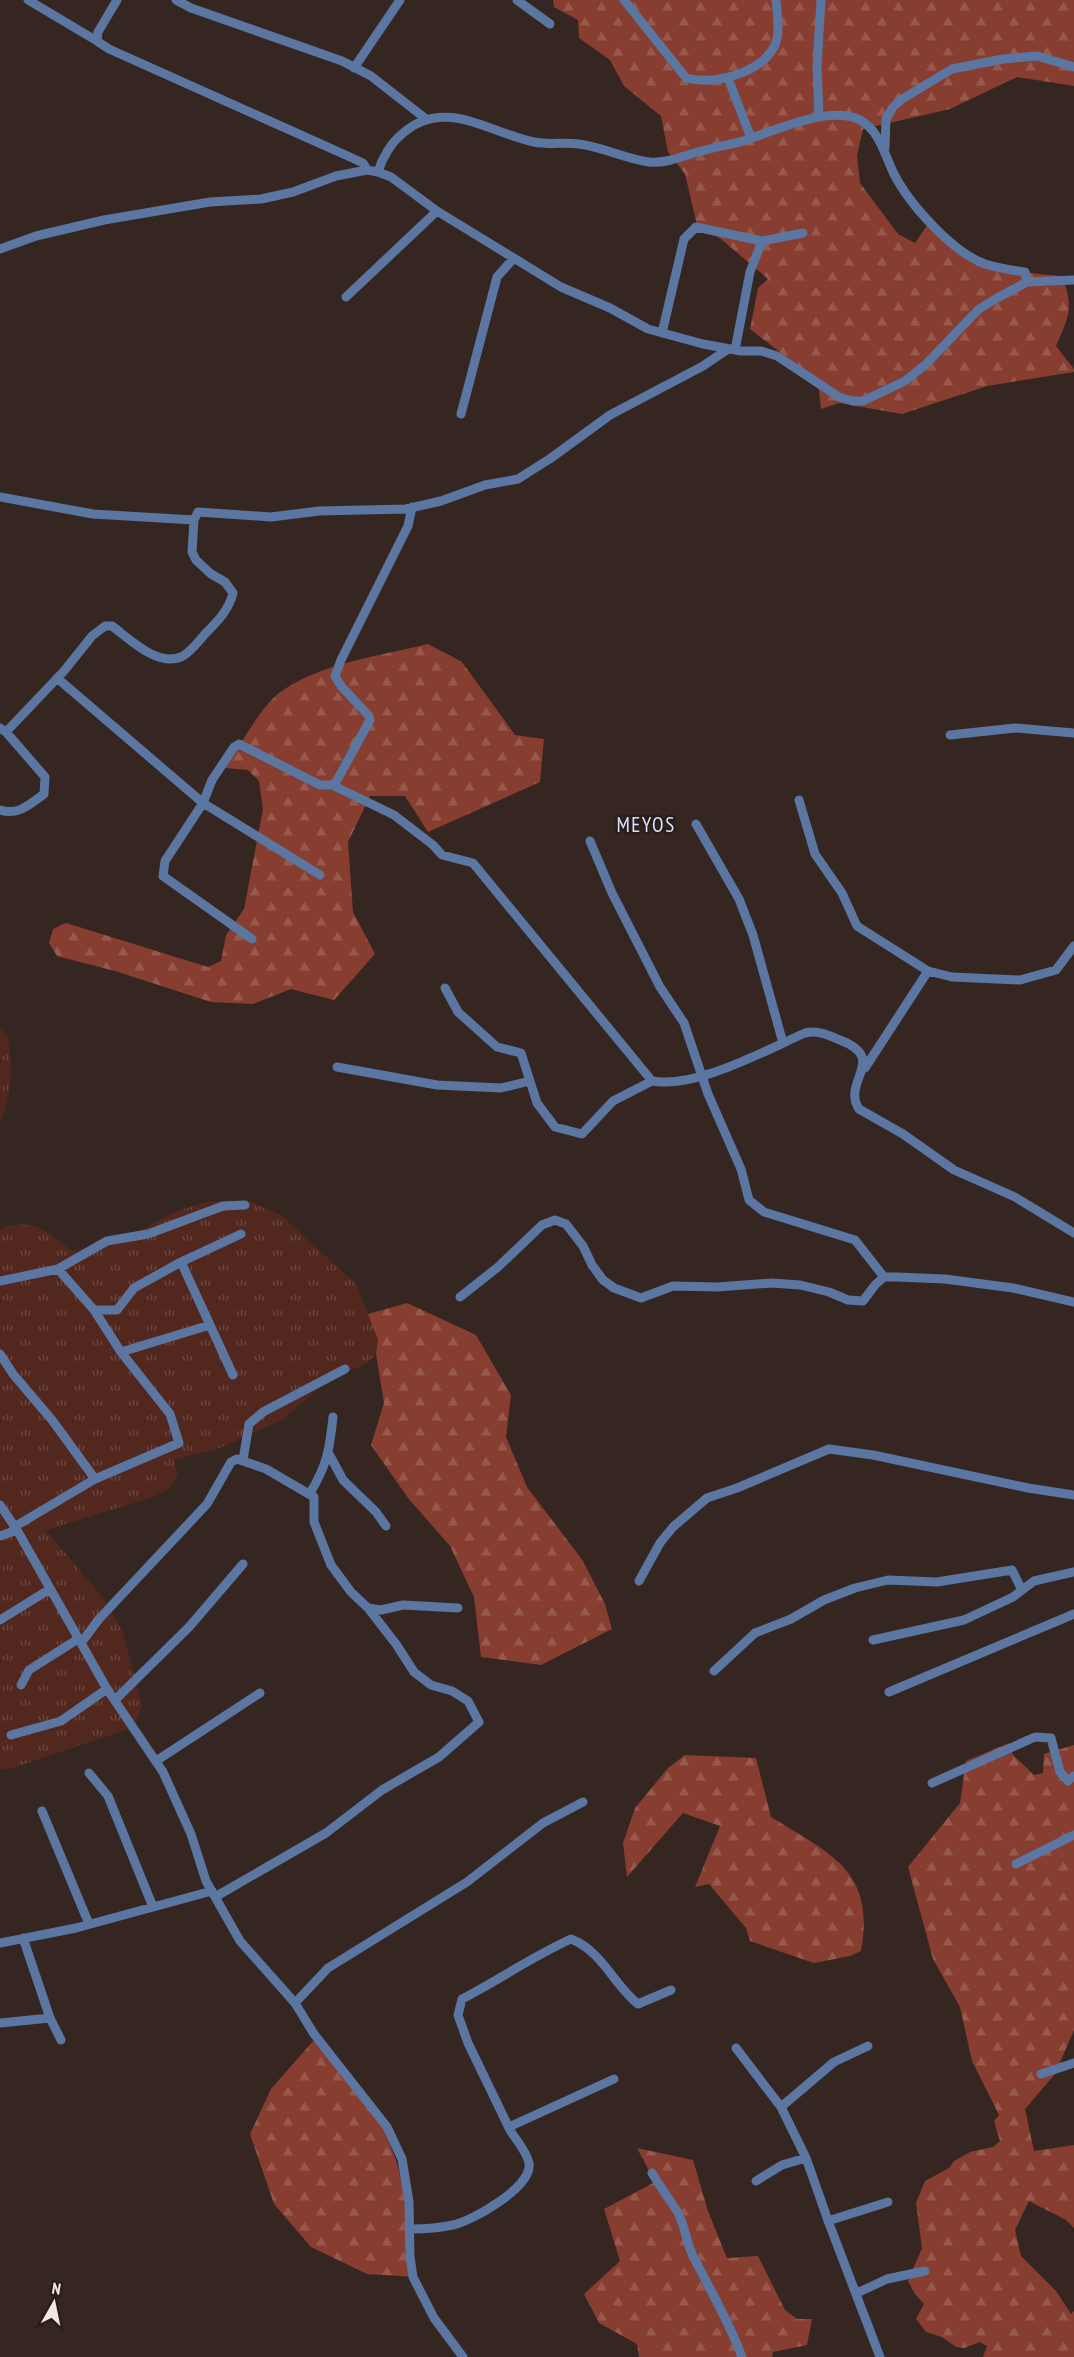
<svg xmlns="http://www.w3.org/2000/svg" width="1074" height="2357" font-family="'PT Sans Narrow',sans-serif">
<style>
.grass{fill:url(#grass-tufts)}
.forest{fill:url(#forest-firs)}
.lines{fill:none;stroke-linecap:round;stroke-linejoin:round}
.minor{stroke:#5b76a1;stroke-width:9}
.labels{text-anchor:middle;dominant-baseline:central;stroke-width:4.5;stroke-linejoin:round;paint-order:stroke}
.quarter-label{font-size:21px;letter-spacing:1.5px;fill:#d1e2fc;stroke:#2b1c19}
</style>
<defs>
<pattern id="grass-tufts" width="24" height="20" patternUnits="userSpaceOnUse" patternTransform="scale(1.5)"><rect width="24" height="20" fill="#51271e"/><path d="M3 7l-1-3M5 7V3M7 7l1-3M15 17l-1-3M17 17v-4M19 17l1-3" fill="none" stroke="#6a463f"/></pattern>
<pattern id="forest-firs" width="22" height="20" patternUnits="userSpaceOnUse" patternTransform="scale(1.5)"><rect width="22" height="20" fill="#873d2f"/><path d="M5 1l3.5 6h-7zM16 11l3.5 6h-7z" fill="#98594d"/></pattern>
</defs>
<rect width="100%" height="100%" fill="#352622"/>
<!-- grass -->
<path class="grass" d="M0 1029 8 1037C12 1066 13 1095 0 1122Z
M208 1201H248L281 1215 357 1285 378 1340 376 1354 365 1365 332 1377 282 1420 220 1448 174 1460 178 1474 170 1488 156 1496 46 1530 104 1599 122 1630 142 1705 134 1727 10 1769 0 1770V1229C33 1217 47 1230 71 1251L122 1241 174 1212Z"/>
<!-- forest -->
<path class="forest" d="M553 0H1074V86L1017 77 950 109 863 129 857 155 860 183 898 234 915 243 932 218C939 226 946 236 953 243 982 270 1025 273 1062 276 1074 308 1069 316 1056 346L1074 369V372L987 386 902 414 839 403 821 409 818 382 750 329 758 288 768 279 721 239 697 225 685 174 668 152 661 116 624 86 610 60 579 38 578 20 554 7Z
M428 644 462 662 515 735 544 739 540 782 428 832 405 796H370L348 842 353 912 375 954 334 1000 291 989 253 1004 211 1002 115 971 57 956 49 943 53 929 66 923 208 967 221 961 226 935 244 909 263 809 259 781 248 770 225 768C238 748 261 707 279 693 320 663 380 656 428 644Z
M407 1303 476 1335 511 1395 506 1437 527 1487 583 1561 605 1604 612 1629 541 1665 481 1657 474 1597 450 1546 408 1498 371 1445 384 1403 376 1354 378 1340 368 1314Z
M1009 1743 1013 1755 1034 1775 1043 1773 1044 1754 1074 1745V2030L1055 2074 1025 2109 1034 2151 1074 2145V2228L1066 2220 1029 2201 1015 2230 1021 2256 1056 2291 1071 2314 1074 2311V2357H983L987 2346 980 2342 964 2348 956 2347 942 2337 926 2332 916 2319 924 2304 915 2294 908 2281 922 2248 916 2203 925 2181 949 2168 954 2161 970 2152 993 2147 1000 2141 994 2121 999 2115 972 2061 960 2007 933 1959 908 1867 960 1803 966 1761Z
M685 1755 756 1758 771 1817C830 1854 876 1870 861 1951L850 1956 814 1963 750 1941 746 1928 709 1884 695 1887 720 1826 683 1813 627 1877 623 1843 635 1808 668 1768Z
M314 2040 383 2128 396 2160 407 2203 416 2277 367 2274 311 2247 274 2204 250 2134 271 2089Z
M637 2148 693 2160 708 2211 727 2258 758 2256 785 2310 797 2319H812L807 2345 773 2352 772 2357H639L637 2344 599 2323 584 2294 620 2261 604 2209 655 2182Z"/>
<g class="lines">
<!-- minor -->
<path class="minor" d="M28 0 97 41
M117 0 98 32 97 41 109 49 350 157 363 163 367 170
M176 0 191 8 342 61 371 76 426 119
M517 0 550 24
M624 0 686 78C714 85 759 74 774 47 781 35 777 13 776 0
M354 68 400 0
M728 78 751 138
M819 117 817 66 821 0
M885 148 886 119 893 107 902 99 952 69 1003 59 1037 56 1074 67
M378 172C382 158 391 143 402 134 444 96 489 133 534 142 549 145 564 142 579 144 603 147 626 159 649 162 665 164 683 156 698 152 714 147 731 145 746 140 777 130 829 105 860 120 879 130 885 155 893 172 908 203 952 252 985 264 997 268 1012 270 1025 272L1027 282
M0 249 36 236 104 220 210 202 261 199 293 192 336 176 367 170 378 172 391 177 437 211 561 287 610 308 648 329 703 344 741 351H761L777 356 839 397 853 401H863L905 381 925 365 979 309 997 298 1027 282 1074 280
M346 297 437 211
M662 333 684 239 696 227 762 241 803 233
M735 350 750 272 762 241
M461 414 497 277 513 259
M0 497 93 514 194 520
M57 678 203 803 320 875
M0 728 6 732 45 777 44 794C30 804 18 816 0 810
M6 732 64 671 92 636 105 626H112C130 639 157 667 181 657 190 653 198 642 205 634 217 622 229 610 233 593L225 582 211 574 196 560 192 552 194 520 198 512 271 517 319 511 406 509 441 501 485 485 518 479 551 458 610 415 703 366 728 349
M950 735 1015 728 1074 733
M332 785 394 815 433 845 442 855 473 863 652 1081C695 1089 764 1051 805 1033 819 1030 828 1035 840 1040 889 1059 841 1081 859 1109L903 1134 954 1170 1015 1197 1074 1233
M799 800 815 854 842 893 857 926 928 971 952 977 1020 980 1056 970 1074 946
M696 824 739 899 753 935 783 1043
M590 841 612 893 660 987 684 1023 708 1094 741 1169 749 1200 764 1212 855 1240 884 1277
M252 939 163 876 165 861 203 803 212 780 234 747 239 744 320 785H332L336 782 370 720 369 716 341 686 335 676 341 660 408 526 412 507
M445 988 458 1012 497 1047 521 1053 537 1103 555 1127 582 1134 613 1101 652 1081
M337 1067 437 1085 501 1088 530 1081
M865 1068 928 971
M181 1262 233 1375
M58 1269 107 1241 148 1234 223 1206 245 1205
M0 1281 58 1269 94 1310 121 1352 170 1414 179 1443 95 1479 14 1527
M460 1297 498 1267 542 1225 555 1220 566 1224 583 1246 592 1265 603 1280 614 1288 641 1298 673 1286 717 1287 772 1283 800 1285 829 1292 848 1300 863 1301 875 1285 884 1277H897L945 1279 1013 1288 1074 1302
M94 1310H117L134 1288 181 1262 241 1234
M121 1352 210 1325
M0 1354 13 1374 52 1420 95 1479
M329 1454 343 1480 376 1512 386 1526
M243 1460 249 1424 263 1412 345 1369
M310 1493C327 1466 330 1447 333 1417
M0 1505 17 1530 107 1689 163 1772 191 1834 206 1881 240 1941 295 2003 314 2034 387 2127 402 2159 409 2202 410 2257 413 2277 434 2318 463 2357
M0 1536 17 1530
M639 1581 660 1543 673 1527 707 1498 737 1488 829 1449 873 1455 1028 1488 1074 1495
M0 1620 50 1589
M873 1640 964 1620 1013 1597 1034 1581 1074 1572
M81 1643 99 1619 207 1504 231 1462 237 1459 266 1469 314 1497V1522L331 1565 351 1592 368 1608 381 1610 403 1605 458 1608
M714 1671 755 1633 791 1619 824 1600 855 1588 888 1580 937 1582 1012 1570 1022 1590
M21 1685 29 1670 78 1639
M889 1692 1074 1614
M115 1700 190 1626 243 1564
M11 1735 61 1721 107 1689
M156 1761 260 1693
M89 1773 108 1796 153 1907
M932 1783 1035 1737 1051 1738 1060 1772 1068 1781 1074 1776
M42 1811 89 1924
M1016 1864 1074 1835
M215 1897 326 1833 382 1790 439 1757 479 1722 468 1701 452 1691 431 1685 414 1672 396 1644 368 1608
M23 1938 50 2018 61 2040
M0 1943 76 1928 212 1891
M295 2003 328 1968 467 1882 543 1823 583 1802
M0 2023 50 2018
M736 2048 781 2107 806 2158 830 2226 880 2357
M1041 2074 1074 2063
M781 2107 834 2062 868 2046
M510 2130 468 2043 458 2015 462 1999C499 1980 533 1956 571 1939 602 1951 614 1985 638 2004L671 1990
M652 2173C659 2185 667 2196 675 2208 685 2222 685 2240 693 2256 710 2290 729 2321 742 2357
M756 2181 782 2165 806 2158
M828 2221 888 2202
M411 2229C424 2229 439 2228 453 2225 472 2221 533 2187 529 2163 527 2152 516 2140 510 2130L511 2126 614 2079
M857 2293 887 2279 925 2271"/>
</g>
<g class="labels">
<!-- quarter labels -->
<g class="quarter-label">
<text x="646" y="824">MEYOS</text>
</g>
</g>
<!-- north arrow -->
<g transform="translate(54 2303) rotate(9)" stroke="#2b1c19" stroke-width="4.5" paint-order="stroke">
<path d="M0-4.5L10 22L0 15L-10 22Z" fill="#f3e8e6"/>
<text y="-9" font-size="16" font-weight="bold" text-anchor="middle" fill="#f3e8e6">N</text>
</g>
</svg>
